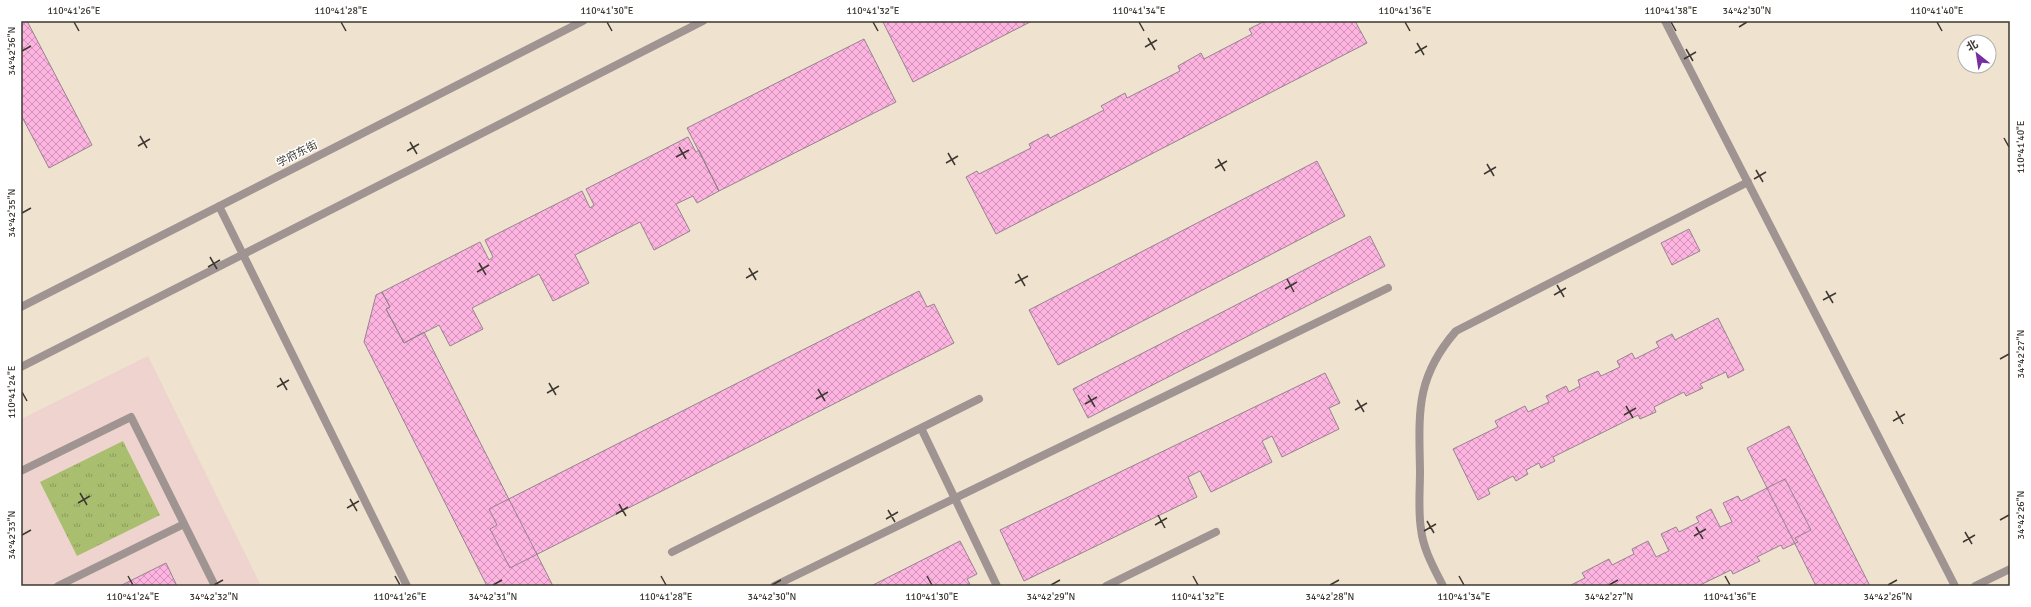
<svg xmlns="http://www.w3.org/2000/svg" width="2031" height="607" font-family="Signika,'Noto Sans SC',sans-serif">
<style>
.commercial{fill:#eed3cf}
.grass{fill:url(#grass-tufts)}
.building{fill:url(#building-cross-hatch);stroke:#97838f}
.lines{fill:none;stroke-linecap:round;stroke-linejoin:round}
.service{stroke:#9f9491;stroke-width:8}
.minor{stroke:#9f9491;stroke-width:8}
.tertiary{stroke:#9f9491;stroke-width:8}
.ticks{fill:none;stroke:#3d3831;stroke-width:1.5}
.labels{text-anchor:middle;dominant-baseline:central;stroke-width:3;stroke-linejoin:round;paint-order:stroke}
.street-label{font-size:11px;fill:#3d3831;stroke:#fff}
.neatline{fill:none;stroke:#3d3831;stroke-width:1.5}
.ticks-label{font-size:10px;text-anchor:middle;fill:#3d3831}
</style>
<defs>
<pattern id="grass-tufts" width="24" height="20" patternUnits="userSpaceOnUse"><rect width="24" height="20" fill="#aabe6f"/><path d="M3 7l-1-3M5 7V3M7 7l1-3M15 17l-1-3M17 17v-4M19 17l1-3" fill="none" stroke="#8c9b5c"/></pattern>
<pattern id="building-cross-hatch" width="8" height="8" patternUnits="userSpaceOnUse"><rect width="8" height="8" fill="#fdb4e0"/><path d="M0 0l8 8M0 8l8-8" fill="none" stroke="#ce93b6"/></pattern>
</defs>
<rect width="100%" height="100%" fill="#efe2cf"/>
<!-- commercial -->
<path class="commercial" d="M148 356 261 586H21V419Z"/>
<!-- grass -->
<path class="grass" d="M123 441 160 515 77 556 40 482Z"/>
<!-- building -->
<path class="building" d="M21 21H27L92 145 49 168 21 115Z
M886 21H1032L913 82 883 22Z
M1265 21H1355L1367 43 996 234 966 177 977 171 979 174 1031 148 1029 144 1048 134 1050 138 1104 110 1101 106 1125 93 1127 98 1180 71 1178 66 1201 53 1204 59 1252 34 1249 29Z
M864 39 896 102 719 191 687 128Z
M688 137 696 152 699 150 719 191 697 203 693 196 676 204 690 231 654 250 640 222 575 255 589 283 553 301 539 274 472 308 483 329 450 346 439 325 404 343 386 309 390 307 382 292 480 242 489 260 493 257 485 240 582 191 590 208 594 205 586 189Z
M1317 161 1345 216 1058 365 1029 310Z
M1689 229 1700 251 1672 265 1661 243Z
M1370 236 1385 266 1088 418 1073 389Z
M919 291 927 307 934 304 954 343 510 568 490 529 497 525 489 509Z
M382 292 390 307 386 309 404 343 424 332 553 586H487L364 342 376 295Z
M1718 318 1744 370 1728 378 1726 372 1700 384 1703 388 1686 396 1684 392 1654 407 1656 412 1640 419 1638 415 1553 457 1555 461 1541 468 1539 463 1526 470 1528 474 1516 481 1513 476 1488 489 1490 494 1478 500 1453 449 1498 427 1495 421 1525 406 1528 412 1549 402 1546 396 1566 386 1569 392 1580 386 1578 380 1598 371 1601 376 1620 367 1617 361 1632 353 1635 359 1659 347 1656 342 1672 334 1675 340Z
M1325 373 1340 403 1329 408 1339 429 1282 457 1272 436 1262 441 1272 462 1211 492 1200 471 1188 477 1197 497 1024 581 1000 530Z
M1789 426 1870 586H1816L1747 448Z
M1785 479 1811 530 1795 538 1798 542 1783 549 1781 545 1757 557 1760 561 1733 574 1731 570 1698 586H1569L1585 578 1582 573 1609 559 1612 565 1634 554 1632 549 1648 541 1656 557 1669 551 1661 534 1676 527 1679 532 1699 522 1696 517 1711 509 1720 527 1732 522 1723 503 1738 496 1741 501Z
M960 541 977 574 967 579 971 586H871Z
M166 563 177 586H120Z"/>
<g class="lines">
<!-- service -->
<path class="service" d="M921 428 997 586
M21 471 131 417 215 586
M672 552 979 399
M58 586 184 524
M774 586 1388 288
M1106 586 1216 532
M1443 586C1434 568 1423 549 1421 529 1418 511 1420 490 1420 471 1419 413 1415 378 1456 331L1748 182
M1975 586 2010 569"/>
<!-- minor -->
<path class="minor" d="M21 367 703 21"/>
<!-- tertiary -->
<path class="tertiary" d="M1665 21 1955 586
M219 206 407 586
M21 307 583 21"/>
</g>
<!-- ticks -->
<path class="ticks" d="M74 22 79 31M341 22 346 31M607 22 612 31M873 22 878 31M1139 22 1144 31M1405 22 1410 31M1671 22 1676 31M1937 22 1942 31M1739 27 1747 22M1148 38 1155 50M1417 43 1424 55M1145 47 1157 40M1686 49 1693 61M22 51 31 46M1415 53 1427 46M1684 59 1696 52M140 136 147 148M2004 138 2009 147M410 142 417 154M138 146 150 139M679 147 686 159M407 151 419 144M948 153 955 165M676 157 689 150M1218 159 1225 171M946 163 958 156M1487 164 1494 176M1215 168 1227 161M1756 170 1763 182M1484 174 1496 167M1754 179 1766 172M22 213 31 208M210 257 217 269M479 263 486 275M208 267 220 260M749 268 756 280M477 272 489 265M1018 274 1025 286M746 278 758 271M1287 279 1294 292M1015 283 1028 276M1557 285 1564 297M1285 289 1297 282M1826 291 1833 303M1554 295 1566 288M1823 300 1836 293M2000 359 2009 354M280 378 287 390M549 383 556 395M277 387 289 380M818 389 825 401M22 392 27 401M547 393 559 386M1088 395 1095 407M816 399 828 392M1357 400 1364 412M1085 404 1097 397M1626 406 1633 418M1355 410 1367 403M1896 411 1903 424M1624 415 1636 408M1893 421 1905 414M80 493 87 505M350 499 357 511M78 503 90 496M619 504 626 516M347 508 359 501M888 510 895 522M616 514 628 507M1158 515 1165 528M886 519 898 512M2000 520 2009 515M1427 521 1434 533M1155 525 1167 518M1696 527 1703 539M1424 531 1436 524M1965 532 1972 544M22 535 31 530M1694 536 1706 529M1963 542 1975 535M128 576 133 585M395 576 400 585M661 576 666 585M927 576 932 585M1193 576 1198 585M1459 576 1464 585M1725 576 1730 585M214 585 223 580M493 585 502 580M772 585 781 580M1051 585 1060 580M1330 585 1339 580M1609 585 1618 580M1888 585 1897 580"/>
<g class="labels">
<!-- street labels -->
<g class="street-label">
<text transform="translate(297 154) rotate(-27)">学府东街</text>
</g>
</g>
<!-- border -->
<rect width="2031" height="607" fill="none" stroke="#ffffff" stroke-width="44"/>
<!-- north arrow -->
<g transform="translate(1977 54) rotate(330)"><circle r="19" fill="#ffffff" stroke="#b1afad"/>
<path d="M0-3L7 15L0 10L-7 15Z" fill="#762ea1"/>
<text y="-6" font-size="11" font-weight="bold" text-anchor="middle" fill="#3d3831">北</text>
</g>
<rect x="22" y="22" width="1987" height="563" class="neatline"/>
<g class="ticks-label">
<text x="74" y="14">110°41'26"E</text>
<text x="341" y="14">110°41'28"E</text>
<text x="607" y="14">110°41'30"E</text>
<text x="873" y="14">110°41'32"E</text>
<text x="1139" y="14">110°41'34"E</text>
<text x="1405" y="14">110°41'36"E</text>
<text x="1671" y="14">110°41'38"E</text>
<text x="1747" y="14">34°42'30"N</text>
<text x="1937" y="14">110°41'40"E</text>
<text transform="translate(11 51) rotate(-90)" y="4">34°42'36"N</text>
<text transform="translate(2020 147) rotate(-90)" y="4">110°41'40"E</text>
<text transform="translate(11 213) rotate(-90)" y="4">34°42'35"N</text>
<text transform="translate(2020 354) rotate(-90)" y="4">34°42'27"N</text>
<text transform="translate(11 392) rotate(-90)" y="4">110°41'24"E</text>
<text transform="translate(2020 515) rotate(-90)" y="4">34°42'26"N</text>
<text transform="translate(11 535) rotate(-90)" y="4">34°42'33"N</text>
<text x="133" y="600">110°41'24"E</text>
<text x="214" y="600">34°42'32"N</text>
<text x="400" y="600">110°41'26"E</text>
<text x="493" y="600">34°42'31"N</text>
<text x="666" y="600">110°41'28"E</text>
<text x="772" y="600">34°42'30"N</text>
<text x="932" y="600">110°41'30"E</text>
<text x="1051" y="600">34°42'29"N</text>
<text x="1198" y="600">110°41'32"E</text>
<text x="1330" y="600">34°42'28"N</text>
<text x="1464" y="600">110°41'34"E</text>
<text x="1609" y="600">34°42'27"N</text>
<text x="1730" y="600">110°41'36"E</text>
<text x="1888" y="600">34°42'26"N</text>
</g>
</svg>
